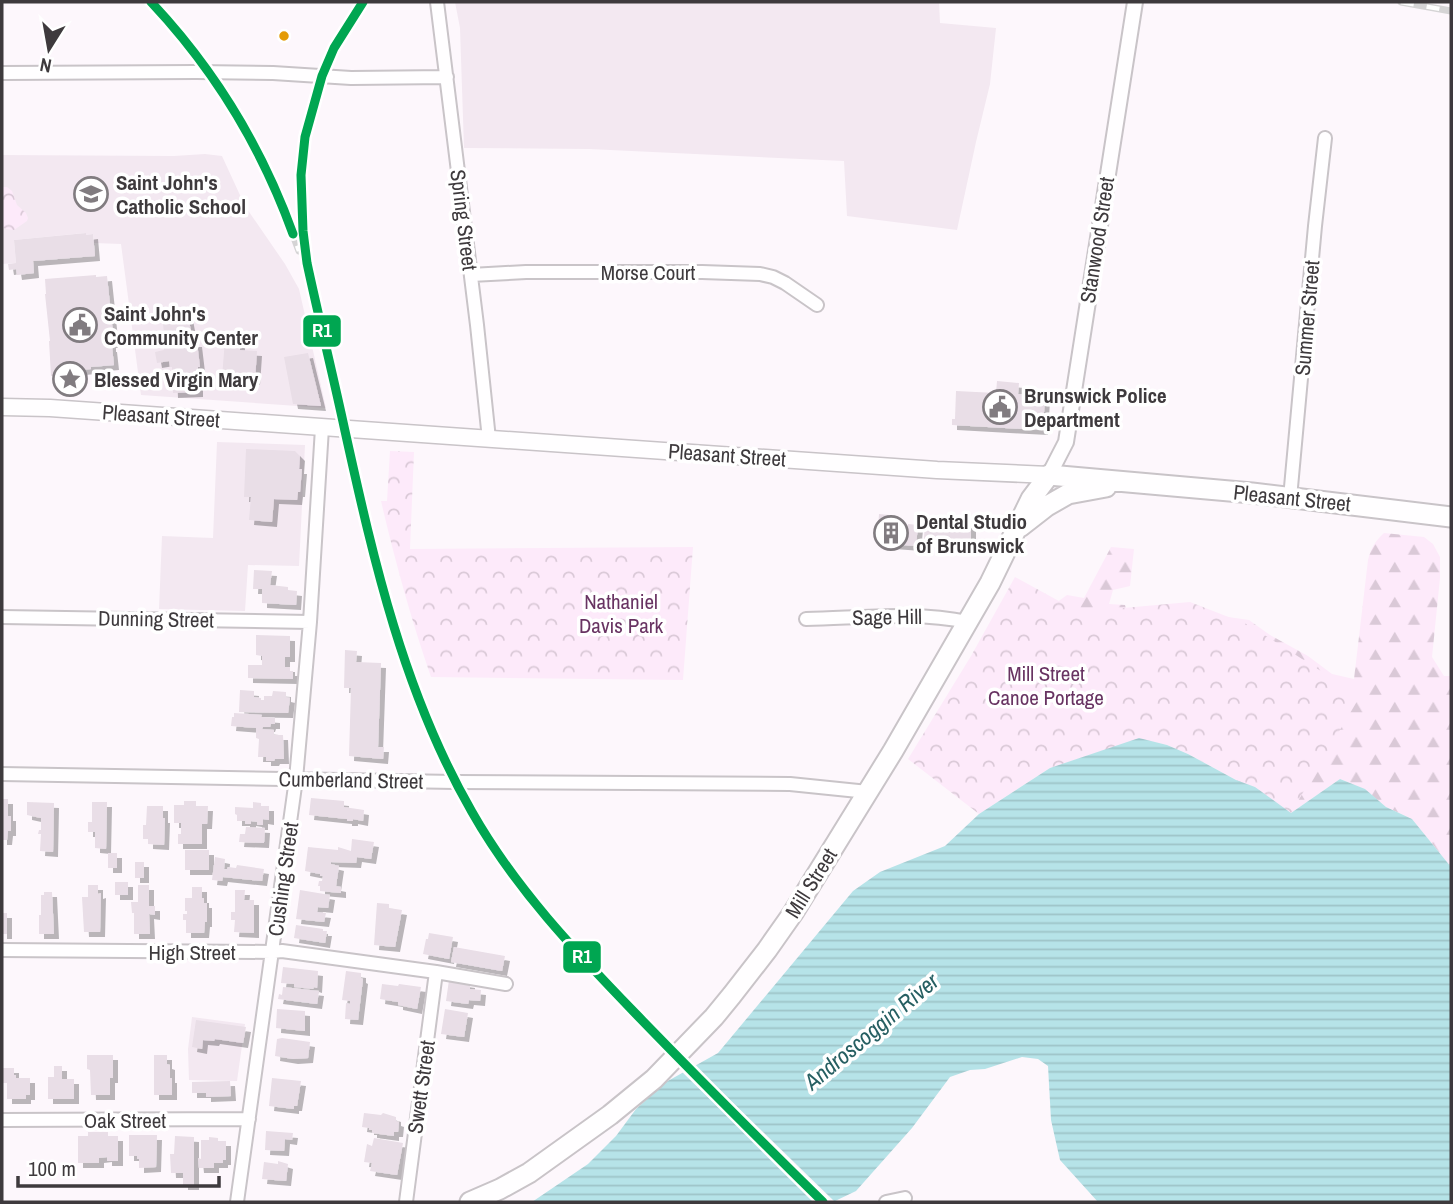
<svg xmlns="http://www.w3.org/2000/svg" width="1453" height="1204" font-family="'Archivo Narrow',sans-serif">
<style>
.built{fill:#f3e8f1}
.forest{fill:url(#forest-firs)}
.park{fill:url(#park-crowns)}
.water{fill:url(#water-rules)}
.pier{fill:#fdf7fc}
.building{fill:#e9dee7;filter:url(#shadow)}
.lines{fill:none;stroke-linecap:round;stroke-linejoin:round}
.minor-casing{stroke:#c9c4c8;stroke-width:16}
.tertiary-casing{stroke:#c9c4c8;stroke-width:18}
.secondary-casing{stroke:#c9c4c8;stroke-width:19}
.trunk-casing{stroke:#c9c4c8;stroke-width:23}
.minor{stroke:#fffeff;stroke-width:12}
.tertiary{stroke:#fffeff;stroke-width:14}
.secondary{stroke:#fffeff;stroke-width:16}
.trunk{stroke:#fffeff;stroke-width:19}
.rail-casing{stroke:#d5d4d5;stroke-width:7}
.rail{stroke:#fff;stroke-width:4.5;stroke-dasharray:13;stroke-linecap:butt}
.rail-1-casing{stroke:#fff;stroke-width:14}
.rail-1{stroke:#00a651;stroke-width:9}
.bus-dot{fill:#e49b06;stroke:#fff;stroke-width:2.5}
.labels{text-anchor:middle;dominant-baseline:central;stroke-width:7;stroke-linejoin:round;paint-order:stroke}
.poi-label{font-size:21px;font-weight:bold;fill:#3e3a3d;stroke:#fff;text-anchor:start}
.street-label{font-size:21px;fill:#3e3a3d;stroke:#fff}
.park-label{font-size:21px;fill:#683362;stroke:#fff}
.water-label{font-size:23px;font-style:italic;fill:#265f62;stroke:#fff}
.line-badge{stroke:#fff;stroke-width:2.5}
.badge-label{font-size:19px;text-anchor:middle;font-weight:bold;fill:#fff}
</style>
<defs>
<pattern id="forest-firs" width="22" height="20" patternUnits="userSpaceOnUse" patternTransform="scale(1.75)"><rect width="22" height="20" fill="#fdeafa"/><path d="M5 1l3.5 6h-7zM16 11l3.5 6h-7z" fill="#dac9d7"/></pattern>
<pattern id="park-crowns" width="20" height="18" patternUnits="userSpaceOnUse" patternTransform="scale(1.75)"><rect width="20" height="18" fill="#fdeafa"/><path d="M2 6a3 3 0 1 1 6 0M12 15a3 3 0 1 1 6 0" fill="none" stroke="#dac9d7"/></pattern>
<pattern id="water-rules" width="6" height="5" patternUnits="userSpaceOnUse" patternTransform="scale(1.75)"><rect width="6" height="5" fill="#b6e3e8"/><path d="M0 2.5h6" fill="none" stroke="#9ec4c8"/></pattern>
<filter id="shadow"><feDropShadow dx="5" dy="5" stdDeviation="0" flood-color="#0004"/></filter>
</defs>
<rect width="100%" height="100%" fill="#fdf7fc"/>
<!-- built -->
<path class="built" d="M455 2H939L940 23 996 28 990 84 976 142 957 230 847 216 844 161 589 149 464 148 460 28Z
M205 154 222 156 245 206 285 264 299 289 326 408 141 395 121 244 94 243 93 234 86 235 85 233 14 240 16 263 2 264V155L174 156Z
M217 442 305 445 299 566 248 565 245 611 159 609 162 536 213 538Z
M192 1017 245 1024 237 1081 189 1080 188 1049Z"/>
<!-- forest -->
<path class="forest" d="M1384 533 1424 537 1433 544 1440 557V578L1432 657 1444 676H1451V867L1412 819 1386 807 1364 789 1340 779 1291 813 1236 780 1056 603 1067 595 1084 598 1111 547 1134 549 1130 586 1113 590 1109 604 1125 605 1128 617 1187 611 1249 620 1270 635 1308 656 1332 674 1354 679 1368 560C1371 548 1375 541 1384 533Z"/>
<!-- park -->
<path class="park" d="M2 187H7L12 191 17 205 26 213 28 218 27 221 14 230 6 229 2 227Z
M390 451 414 452 410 549 693 547 683 680 431 677C411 619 395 561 381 501H387Z
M1015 577 1079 612 1190 602 1249 625 1360 696 1291 813 1255 787 1236 780 1188 754 1167 745 1139 739 1050 768 979 814 908 759 971 656Z"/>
<!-- water -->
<path class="water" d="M1139 738 1167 745 1188 754 1236 780 1255 787 1291 813 1340 779 1365 789 1386 807 1412 819 1451 867V1202H1098L1060 1160 1051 1120 1048 1066 1038 1059 1022 1057 985 1069 970 1070 950 1077 912 1128 856 1191 833 1202H532L588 1164 616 1136 636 1109 666 1082 718 1053 853 891 880 872 945 846 979 814 1050 768Z"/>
<!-- pier -->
<path class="pier" d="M692 1063 835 1202H816L680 1070Z"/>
<!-- building -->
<path class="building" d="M86 233V235L93 234 95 256 33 261 34 273 17 275 16 269 9 270 8 264 16 263 14 240Z
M96 275V277L107 276 114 343H111V347H112L114 365 91 367V369L80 370V372H62V375L51 376 49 341H50L45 294H46L45 279Z
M187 310 193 342H197L200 367H198V392L173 393 172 367H170L169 361 157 363 155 352 164 350 162 333H164L162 314Z
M225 340 240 341V350L257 351 255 380 222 377Z
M308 353 321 406 293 404 284 357Z
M997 381 1019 383 1018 394 1045 395 1043 430 952 425V419H955L956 391 996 393Z
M246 449 295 451 300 456 299 469H302L300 492H298L297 500 274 499 272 522 249 520 251 497H244Z
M879 514 889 515 888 526 904 528 903 537H907L908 524 918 525 916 546 877 543Z
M925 521 971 523V542L954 541V547L938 545 939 540 924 539Z
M254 570 272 571 270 585 288 587V590L297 591 296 605 262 603V589H253Z
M256 635 290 636V657H285V667H290V671H293V679L248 678V665H262V656L256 655Z
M345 650 357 651 356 662 381 663 378 747H384L383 759 349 756 351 688H344Z
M240 690 254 691V697L261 698V700H264V696H272L273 691 286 692V697L290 698 288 713 239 712Z
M234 713 262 715 261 717 275 718V724H271L270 727H263L262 729 274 730V735H283L284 759H275L274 761H266V757H258L259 739 256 738V728L231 726 232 717H234Z
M311 798 344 801V807L364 810 363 821 353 819V821H347V819L309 815Z
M2 799H8V816H11V831H8L7 840H2Z
M184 801H196V806H208L207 824H202V844H178V834H181V823H174V805H184Z
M27 802 54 803 53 852 40 851 41 834H38L39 830H41V818L27 815Z
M92 802H107L106 849 95 848V832H88V822H92Z
M253 802 261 803V806H269V820L263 819V825H257V822L251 821V824H245V821H237V815L235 814V807L253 808Z
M147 806H163V818H165L164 845 148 844V839H143V825H146Z
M246 827 265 828 264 843 239 842 240 834H245Z
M352 839 374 842 371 859 357 857 356 863 331 862V864L339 866 336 886 341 887V893L320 891V886H318L319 881H322L323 876H320V874L305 871 308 847 338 850V847L351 851Z
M185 850H209V870H185Z
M108 853H117V868H108Z
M215 857 225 859 224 869H227L228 867 236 868 237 865 264 869 262 881 223 877 222 881 212 880Z
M135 862H144V878H135Z
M115 882H128V895H115Z
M88 885H98V894L101 893 100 932H84L82 897H88Z
M138 885H149V906H155V915L149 914 150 934H134V913H132L131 902H138Z
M192 887H202V898H204V903H207V922H205L204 933H186V920H183V914H187V911H185V898H192Z
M235 890H245L244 900H254V933L234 932 235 920H231V912H235Z
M300 890 330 895 328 908 318 907 317 912 326 913 324 922 296 919Z
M44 892H52L54 934H39V915H41V895H44Z
M377 903 389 904V908L402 910 395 947 374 945Z
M2 913H7V934H2Z
M296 925 323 929V931H327L325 943 294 938Z
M429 933 453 937 449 959 423 954 426 939H428Z
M454 947 505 956 502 971 451 962Z
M283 967 318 971 317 988 314 987 313 989 294 987V984L281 983Z
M346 971 361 973V978L363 979 358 1020 345 1019 346 1003 350 1004V1001L342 1000Z
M449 980 470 983V989L481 990 480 1001 469 1000 468 1004 446 1001Z
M382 984 398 986 399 984 421 987 417 1009 398 1005V1002L380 999Z
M283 987 319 991 317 1004 278 999 279 994 282 995Z
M277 1009 305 1011V1031L276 1028Z
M445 1009 468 1013 464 1037 441 1034Z
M196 1020 246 1027 243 1043 215 1039 214 1041 203 1040 202 1049 192 1047Z
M282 1038 310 1042 308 1058 293 1059 275 1056 277 1039Z
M87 1055H113V1078H110V1095H91L90 1070 87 1069Z
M154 1055H167V1064L170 1065V1078H172V1095H154Z
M54 1066H62V1079H74V1099H48V1077H54Z
M3 1068H14V1075H16V1078H30V1095H26V1099H7V1083H3Z
M272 1078 301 1081 297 1106H294V1109L269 1106Z
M230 1081 231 1096 206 1097V1093H192V1082Z
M364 1113 381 1115 383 1113 396 1117V1121L399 1122 398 1132H394V1136L372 1133V1130H369V1128L362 1127Z
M266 1131 293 1133 292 1140 285 1139 284 1151 265 1150Z
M88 1132H108V1136H118V1161H107V1157L99 1158V1163H78V1136H88Z
M129 1135H157L156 1167 139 1168V1159H137V1156H129Z
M175 1136 194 1137V1185H183V1173H171L170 1154H174Z
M209 1137 218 1138V1141H226V1160H223V1163H214V1168H199L198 1158 201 1159V1140H209Z
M374 1138 403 1143 397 1175 370 1171 372 1163 364 1162 367 1144 372 1146Z
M278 1161 288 1164 286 1181 262 1179 264 1162 278 1164Z"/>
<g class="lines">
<!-- minor casing -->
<g class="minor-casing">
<path id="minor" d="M437 2 477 325 489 439
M2 73 196 72 273 73 351 78 447 77
M471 275 526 272H702L760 274 773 277 785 283 817 305
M1290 498 1315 226 1325 138
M2 617 310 622
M806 619C859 618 915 611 968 622
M2 774 455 782 790 784 868 792
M2 950 272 952 282 951 436 972 506 984
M2 1120 249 1119
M237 1202 296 779 310 622 322 428
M406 1202 436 972
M886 1202 905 1198"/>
</g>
<!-- tertiary casing -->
<g class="tertiary-casing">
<path id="tertiary" d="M1049 475 1066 442 1135 2"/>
</g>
<!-- secondary casing -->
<g class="secondary-casing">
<path id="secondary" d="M2 407 50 408 937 470 1049 475"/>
</g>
<!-- trunk casing -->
<g class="trunk-casing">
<path id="trunk" d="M1020 527 1047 506 1068 494 1106 487
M470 1202 500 1189 529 1173 610 1115 654 1079 714 1017 732 995 767 950 793 913 893 751 990 583 1031 499 1049 475 1252 493 1451 517"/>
</g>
<!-- minor -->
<use href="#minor" class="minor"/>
<!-- tertiary -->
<use href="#tertiary" class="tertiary"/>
<!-- secondary -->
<use href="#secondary" class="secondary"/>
<!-- trunk -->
<use href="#trunk" class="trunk"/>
<!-- rail casing -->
<g class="rail-casing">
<path id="rail" d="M151 2C218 74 266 158 299 251
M363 2 334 48 322 76 305 137 301 175 303 231 307 263C319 319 333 375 345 431 374 562 404 694 472 812 515 888 575 951 636 1014 697 1077 760 1140 823 1202
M1401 2 1451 11"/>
</g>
<!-- rail -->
<use href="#rail" class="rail"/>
<!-- rail-1 casing -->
<g class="rail-1-casing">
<path id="rail-1" d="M151 2C214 69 262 148 293 234
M363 2 334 48 322 76 305 137 301 175 303 231 307 263C319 319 333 375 345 431 374 562 404 694 472 812 515 888 575 951 636 1014 697 1077 760 1140 823 1202"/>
</g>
<!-- rail-1 -->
<use href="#rail-1" class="rail-1"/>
</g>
<!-- icons -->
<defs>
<g id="school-ring" transform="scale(1.75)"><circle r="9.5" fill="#fff" stroke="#817c80" stroke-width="1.5"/><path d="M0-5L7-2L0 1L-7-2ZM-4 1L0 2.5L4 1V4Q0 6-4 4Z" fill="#817c80"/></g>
<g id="civic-ring" transform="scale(1.75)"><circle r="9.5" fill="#fff" stroke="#817c80" stroke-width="1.5"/><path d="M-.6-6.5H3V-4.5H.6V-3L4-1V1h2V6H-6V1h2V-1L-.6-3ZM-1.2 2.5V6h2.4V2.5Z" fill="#817c80"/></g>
<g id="sight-ring" transform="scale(1.75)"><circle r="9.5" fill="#fff" stroke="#817c80" stroke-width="1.5"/><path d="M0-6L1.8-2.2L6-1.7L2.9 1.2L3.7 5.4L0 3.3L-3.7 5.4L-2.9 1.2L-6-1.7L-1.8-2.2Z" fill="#817c80"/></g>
<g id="building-ring" transform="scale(1.75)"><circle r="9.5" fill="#fff" stroke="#817c80" stroke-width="1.5"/><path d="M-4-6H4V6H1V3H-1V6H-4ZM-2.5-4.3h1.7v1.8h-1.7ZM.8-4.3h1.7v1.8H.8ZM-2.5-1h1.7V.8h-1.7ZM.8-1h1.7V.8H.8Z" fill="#817c80"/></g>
</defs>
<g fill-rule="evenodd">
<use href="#school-ring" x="91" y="194"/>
<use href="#civic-ring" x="80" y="325"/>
<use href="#sight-ring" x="70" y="379"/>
<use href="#civic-ring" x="1000" y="407"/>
<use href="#building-ring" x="891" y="533"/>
</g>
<!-- markers -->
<circle class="bus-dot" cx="284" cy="36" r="6"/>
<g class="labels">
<!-- poi labels -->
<g class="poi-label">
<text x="116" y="182">Saint John's<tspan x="116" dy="24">Catholic School</tspan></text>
<text x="104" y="313">Saint John's<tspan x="104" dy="24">Community Center</tspan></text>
<text x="94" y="379">Blessed Virgin Mary</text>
<text x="1024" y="395">Brunswick Police<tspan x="1024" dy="24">Department</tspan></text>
<text x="916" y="521">Dental Studio<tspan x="916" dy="24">of Brunswick</tspan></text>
</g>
<!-- street labels -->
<g class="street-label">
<text transform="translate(464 220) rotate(83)">Spring Street</text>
<text transform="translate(1097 240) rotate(-81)">Stanwood Street</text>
<text x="648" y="272">Morse Court</text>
<text transform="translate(1307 318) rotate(-85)">Summer Street</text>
<text transform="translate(161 416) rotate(4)">Pleasant Street</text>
<text transform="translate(727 455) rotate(4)">Pleasant Street</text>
<text transform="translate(1292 498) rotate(6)">Pleasant Street</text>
<text transform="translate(887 617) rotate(-1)">Sage Hill</text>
<text transform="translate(156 619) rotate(1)">Dunning Street</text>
<text transform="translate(351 780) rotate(1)">Cumberland Street</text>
<text transform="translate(283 879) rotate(-82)">Cushing Street</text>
<text transform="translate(811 883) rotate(-58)">Mill Street</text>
<text x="192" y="952">High Street</text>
<text transform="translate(421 1087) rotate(-82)">Swett Street</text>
<text x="125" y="1120">Oak Street</text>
</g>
<!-- park labels -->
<g class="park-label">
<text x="621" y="601">Nathaniel<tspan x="621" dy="24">Davis Park</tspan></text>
<text x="1046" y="673">Mill Street<tspan x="1046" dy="24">Canoe Portage</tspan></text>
</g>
<!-- water labels -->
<g class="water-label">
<text transform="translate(871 1031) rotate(-40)">Androscoggin River</text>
</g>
</g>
<g class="line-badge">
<rect x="302" y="314" width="40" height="34" rx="7" fill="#00a651"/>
<rect x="562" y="940" width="40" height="34" rx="7" fill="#00a651"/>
</g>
<g class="badge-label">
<text x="322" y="337">R1</text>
<text x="582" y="963">R1</text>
</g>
<!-- border -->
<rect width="1453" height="1204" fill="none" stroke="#3e3a3d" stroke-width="7"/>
<!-- north arrow -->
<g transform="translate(49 49) rotate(191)" stroke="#ffffff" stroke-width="5" paint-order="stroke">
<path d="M0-5L12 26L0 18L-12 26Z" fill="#3e3a3d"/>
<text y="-10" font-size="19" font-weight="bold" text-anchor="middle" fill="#3e3a3d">N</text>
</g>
<!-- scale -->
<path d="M18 1176v10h201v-10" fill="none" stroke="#3e3a3d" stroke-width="3.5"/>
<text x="28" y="1176" font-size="21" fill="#3e3a3d" stroke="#ffffff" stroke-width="5" paint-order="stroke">100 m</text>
</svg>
